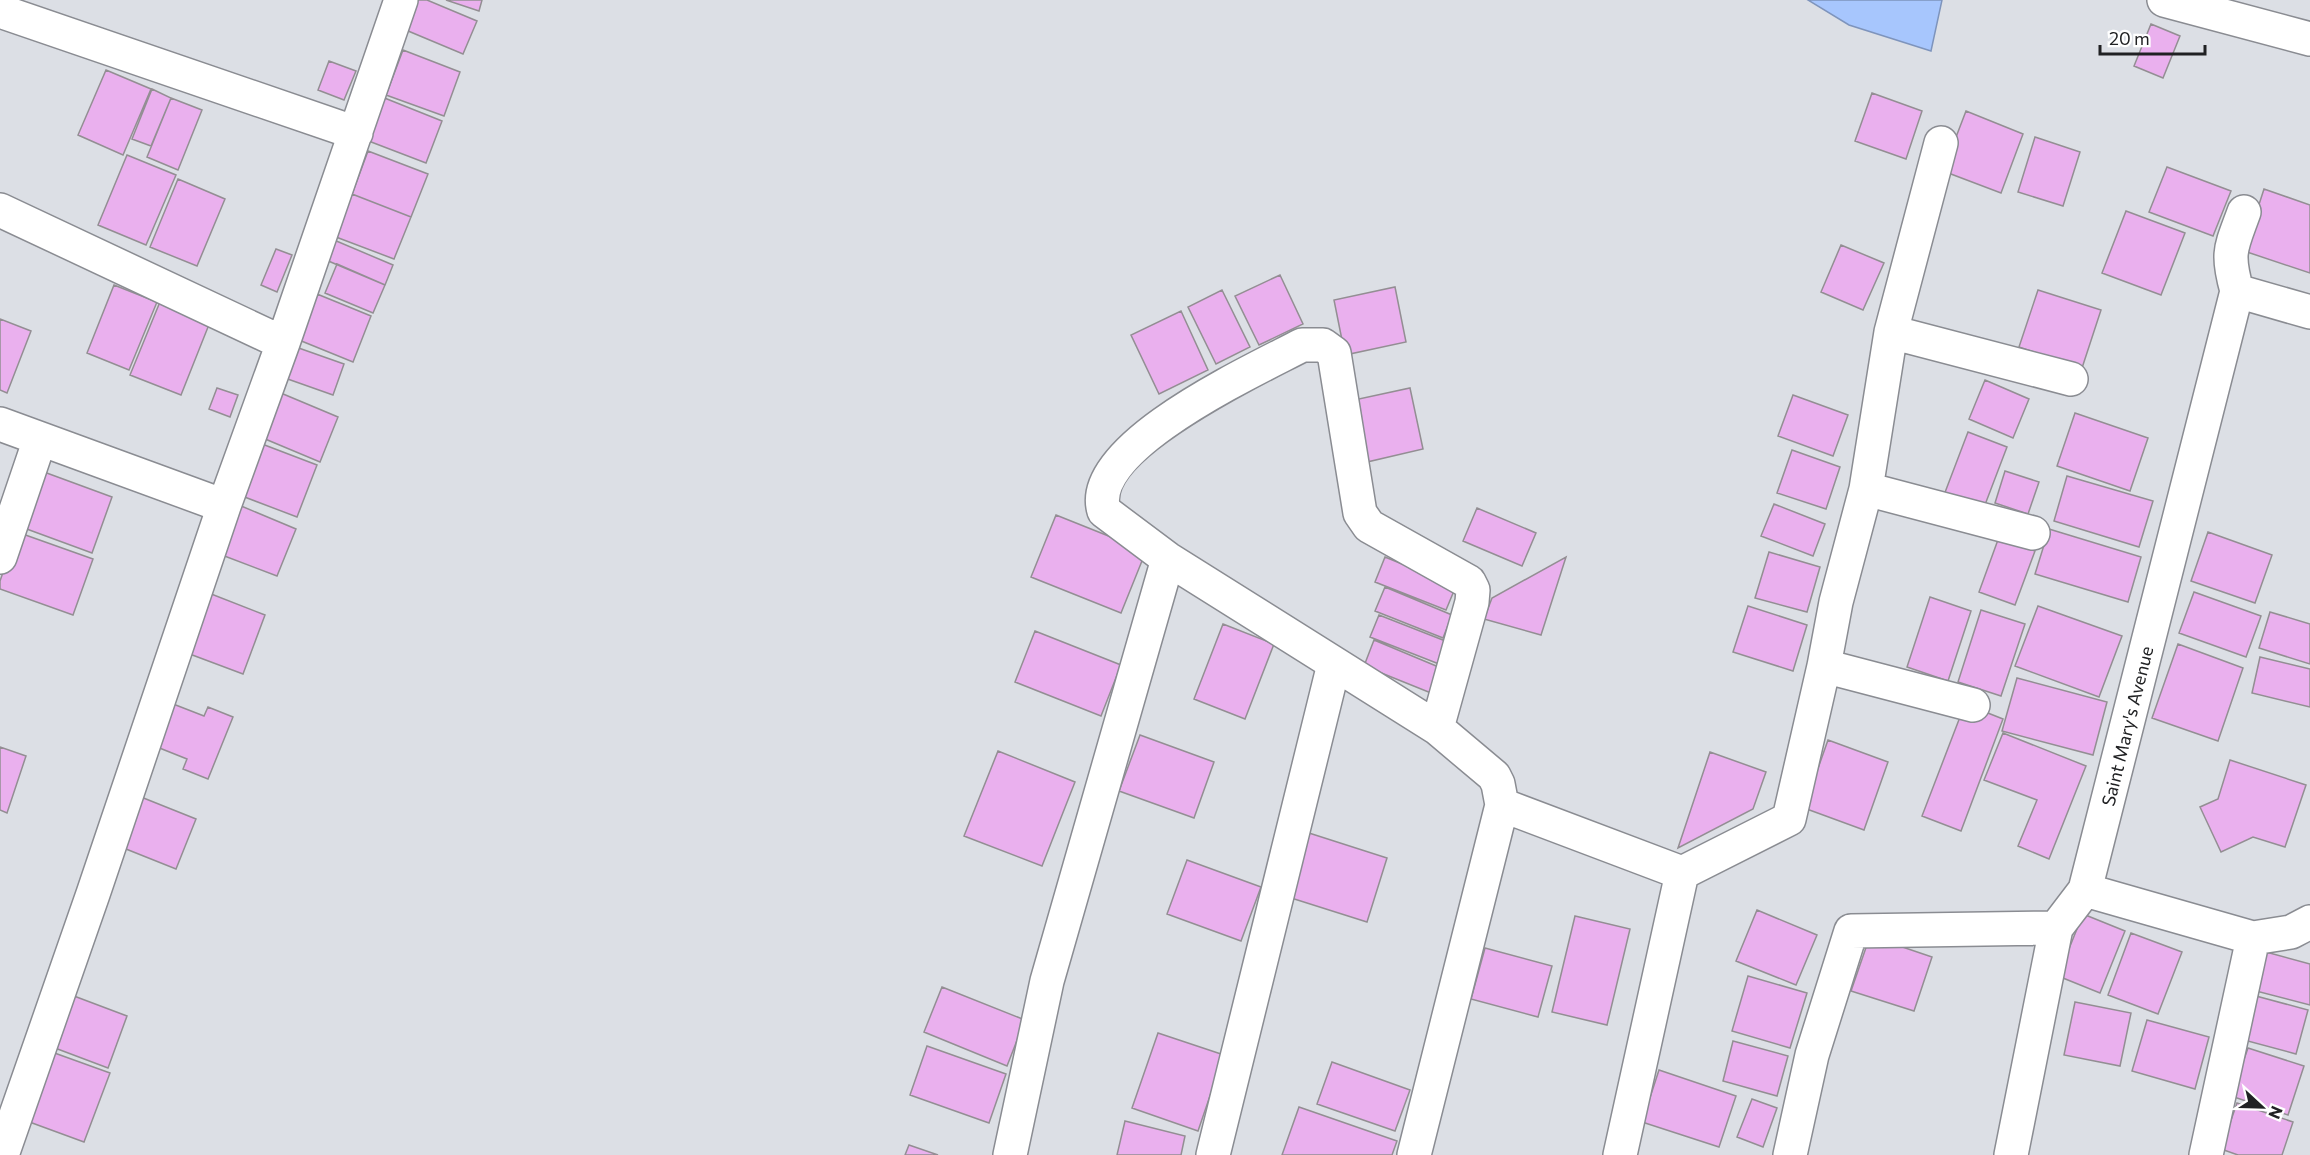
<svg xmlns="http://www.w3.org/2000/svg" width="2310" height="1155" font-family="Commissioner,sans-serif">
<style>
.water{fill:#a7c6fd;stroke:#7e94bc;stroke-width:1.5}
.building{fill:#eab0ee;stroke:#938e93;stroke-width:1.5}
.lines{fill:none;stroke-linecap:round;stroke-linejoin:round}
.minor-casing{stroke:#8a8c92;stroke-width:36}
.minor{stroke:#fff;stroke-width:33}
.labels{text-anchor:middle;dominant-baseline:central;stroke-width:4.5;stroke-linejoin:round;paint-order:stroke}
.street-label{font-size:18px;fill:#202123;stroke:#fff}
</style>
<rect width="100%" height="100%" fill="#dcdfe5"/>
<!-- water -->
<path class="water" d="M1808 0H1942L1931 51 1849 25Z"/>
<!-- building -->
<path class="building" d="M413 0H427L477 21 463 54 401 28Z
M446 0H482L479 11Z
M2151 24 2180 36 2163 78 2134 66Z
M403 50 460 72 444 116 386 95Z
M329 61 356 71 344 100 318 90Z
M106 70 151 89 123 155 78 135Z
M152 89 171 98 151 146 132 139Z
M1872 93 1922 111 1906 159 1855 141Z
M382 97 442 121 426 163 366 140Z
M171 98 202 110 178 170 147 157Z
M1966 111 2023 134 2001 193 1943 171Z
M2035 137 2080 152 2063 206 2018 192Z
M368 151 428 174 411 217 352 194Z
M127 155 176 175 146 245 98 225Z
M2167 167 2231 191 2213 236 2149 212Z
M178 179 225 199 197 266 150 247Z
M2264 189 2310 205V273L2244 251Z
M352 194 411 217 394 259 336 237Z
M2126 211 2185 233 2161 295 2102 273Z
M334 240 393 265 385 285 326 260Z
M1841 245 1884 263 1863 310 1821 292Z
M276 249 292 255 277 292 261 285Z
M337 264 385 285 373 313 325 293Z
M1280 275 1303 324 1259 345 1235 296Z
M114 285 157 302 129 370 87 353Z
M1395 287 1406 342 1345 355 1334 300Z
M1222 290 1250 347 1216 364 1188 307Z
M2038 290 2101 310 2082 368 2019 347Z
M317 294 371 316 353 362 299 340Z
M162 297 212 317 181 395 130 375Z
M1181 311 1208 370 1159 394 1131 335Z
M0 319 31 331 7 393 0 390Z
M293 346 344 364 333 395 282 377Z
M1985 380 2029 399 2013 438 1969 419Z
M217 388 238 395 230 417 209 409Z
M1410 388 1423 449 1367 462 1354 400Z
M276 391 338 417 320 462 258 436Z
M1793 395 1848 415 1833 456 1778 436Z
M2075 413 2148 438 2130 491 2057 466Z
M1968 432 2007 447 1983 510 1944 495Z
M262 444 317 465 297 517 242 496Z
M1792 450 1840 467 1826 509 1777 493Z
M2005 471 2039 482 2028 514 1995 503Z
M44 472 112 497 92 553 24 528Z
M2067 476 2153 501 2139 547 2054 521Z
M234 503 296 529 277 576 214 552Z
M1774 504 1825 524 1813 556 1761 536Z
M1477 508 1536 533 1522 566 1463 541Z
M1056 515 1146 551 1121 613 1031 577Z
M2049 529 2141 557 2128 602 2035 574Z
M17 532 93 559 73 615 0 589V581Z
M2208 532 2272 555 2255 603 2191 581Z
M1999 537 2035 551 2015 605 1979 592Z
M1769 552 1820 567 1807 612 1755 598Z
M1385 557 1456 586 1446 610 1375 582Z
M1566 557 1541 635 1484 619 1492 598Z
M1385 587 1452 615 1443 638 1375 611Z
M201 590 265 615 243 674 179 650Z
M2194 592 2261 616 2246 657 2179 633Z
M1930 597 1971 611 1948 681 1907 667Z
M1748 606 1807 625 1793 671 1733 652Z
M2038 606 2122 636 2099 697 2015 666Z
M1981 610 2025 624 2001 696 1958 682Z
M2270 612 2310 624V664L2259 648Z
M1379 615 1448 642 1439 664 1370 637Z
M1223 624 1274 644 1245 719 1194 699Z
M1035 631 1121 665 1101 716 1015 682Z
M1374 640 1441 668 1431 693 1364 666Z
M2178 644 2243 668 2218 741 2152 718Z
M2260 657 2310 669V707L2252 693Z
M2017 678 2107 702 2093 755 2002 731Z
M168 702 204 716 208 707 233 717 208 779 183 769 187 759 152 745Z
M1965 704 2003 719 1961 831 1922 816Z
M2003 733 2086 766 2049 859 2018 846 2037 800 1984 780Z
M1140 735 1214 762 1194 818 1119 791Z
M1828 740 1888 762 1864 830 1804 808Z
M0 747 26 756 7 813 0 810Z
M998 751 1075 782 1042 866 964 836Z
M1710 752 1766 772 1753 809 1678 848Z
M2230 760 2306 785 2285 847 2253 837 2221 852 2200 807 2218 799Z
M141 797 196 819 176 869 121 847Z
M1309 833 1387 858 1367 922 1288 897Z
M1187 860 1261 887 1241 941 1167 914Z
M1757 910 1817 935 1796 985 1736 961Z
M2083 914 2125 931 2100 993 2058 976Z
M1575 916 1630 929 1607 1025 1552 1012Z
M2131 933 2182 952 2158 1014 2108 995Z
M1870 936 1932 957 1914 1011 1851 991Z
M1485 948 1552 966 1538 1017 1471 999Z
M2266 952 2310 964V1005L2256 991Z
M1748 976 1807 993 1790 1048 1732 1031Z
M942 987 1025 1020 1007 1066 924 1032Z
M66 993 127 1016 108 1068 47 1045Z
M2256 996 2308 1010 2296 1054 2244 1040Z
M2075 1002 2131 1013 2120 1066 2064 1055Z
M2147 1020 2209 1037 2195 1089 2132 1071Z
M1158 1033 1224 1055 1198 1131 1132 1108Z
M1733 1041 1788 1056 1777 1096 1723 1081Z
M927 1046 1006 1074 989 1123 910 1095Z
M2248 1048 2304 1066 2288 1115 2231 1096Z
M49 1051 110 1073 84 1142 24 1120Z
M1332 1062 1410 1090 1395 1131 1317 1104Z
M1659 1070 1736 1096 1719 1147 1642 1122Z
M1752 1099 1777 1108 1763 1147 1737 1137Z
M2237 1103 2293 1122 2282 1155H2238L2221 1149Z
M1299 1107 1397 1141 1392 1155H1282Z
M1125 1121 1185 1136 1181 1155H1117Z
M909 1145 938 1155H905Z"/>
<g class="lines">
<!-- minor casing -->
<g class="minor-casing">
<path id="minor" d="M2164 0 2310 39
M0 11 356 133
M0 210 283 343
M2237 291 2310 312
M1891 332 2071 379
M0 424 224 506
M1866 489 2033 533
M0 557 40 439
M1824 666 1973 705
M1437 728 1472 602 1473 590 1469 582 1369 526 1360 513 1334 353 1323 345H1302C1257 369 1084 447 1104 511L1168 559 1437 728 1494 776 1498 784 1502 805 1682 873
M2085 890 2253 938
M2 1155 93 894 224 506 283 343 401 0
M1010 1155 1047 981 1168 559
M1213 1155 1334 664
M1414 1155 1502 805
M1620 1155 1682 873 1789 819 1824 666 1836 602 1866 489 1891 332 1941 143
M1790 1155 1812 1055 1851 931 2056 928
M2011 1155 2056 928 2085 890 2237 291C2226 252 2231 248 2244 212
M2206 1155 2253 938 2291 932 2310 922"/>
</g>
<!-- minor -->
<use href="#minor" class="minor"/>
</g>
<g class="labels">
<!-- street labels -->
<g class="street-label">
<text transform="translate(2127 726) rotate(-76)">Saint Mary's Avenue</text>
</g>
</g>
<!-- north arrow -->
<g transform="translate(2262 1107) rotate(112)" stroke="#ffffff" stroke-width="4.5" paint-order="stroke">
<path d="M0-4.5L10 22L0 15L-10 22Z" fill="#202123"/>
<text y="-9" font-size="16" font-weight="bold" text-anchor="middle" fill="#202123">N</text>
</g>
<!-- scale -->
<path d="M2100 45v9h105v-9" fill="none" stroke="#202123" stroke-width="3"/>
<text x="2109" y="45" font-size="18" fill="#202123" stroke="#ffffff" stroke-width="4.5" paint-order="stroke">20 m</text>
</svg>
